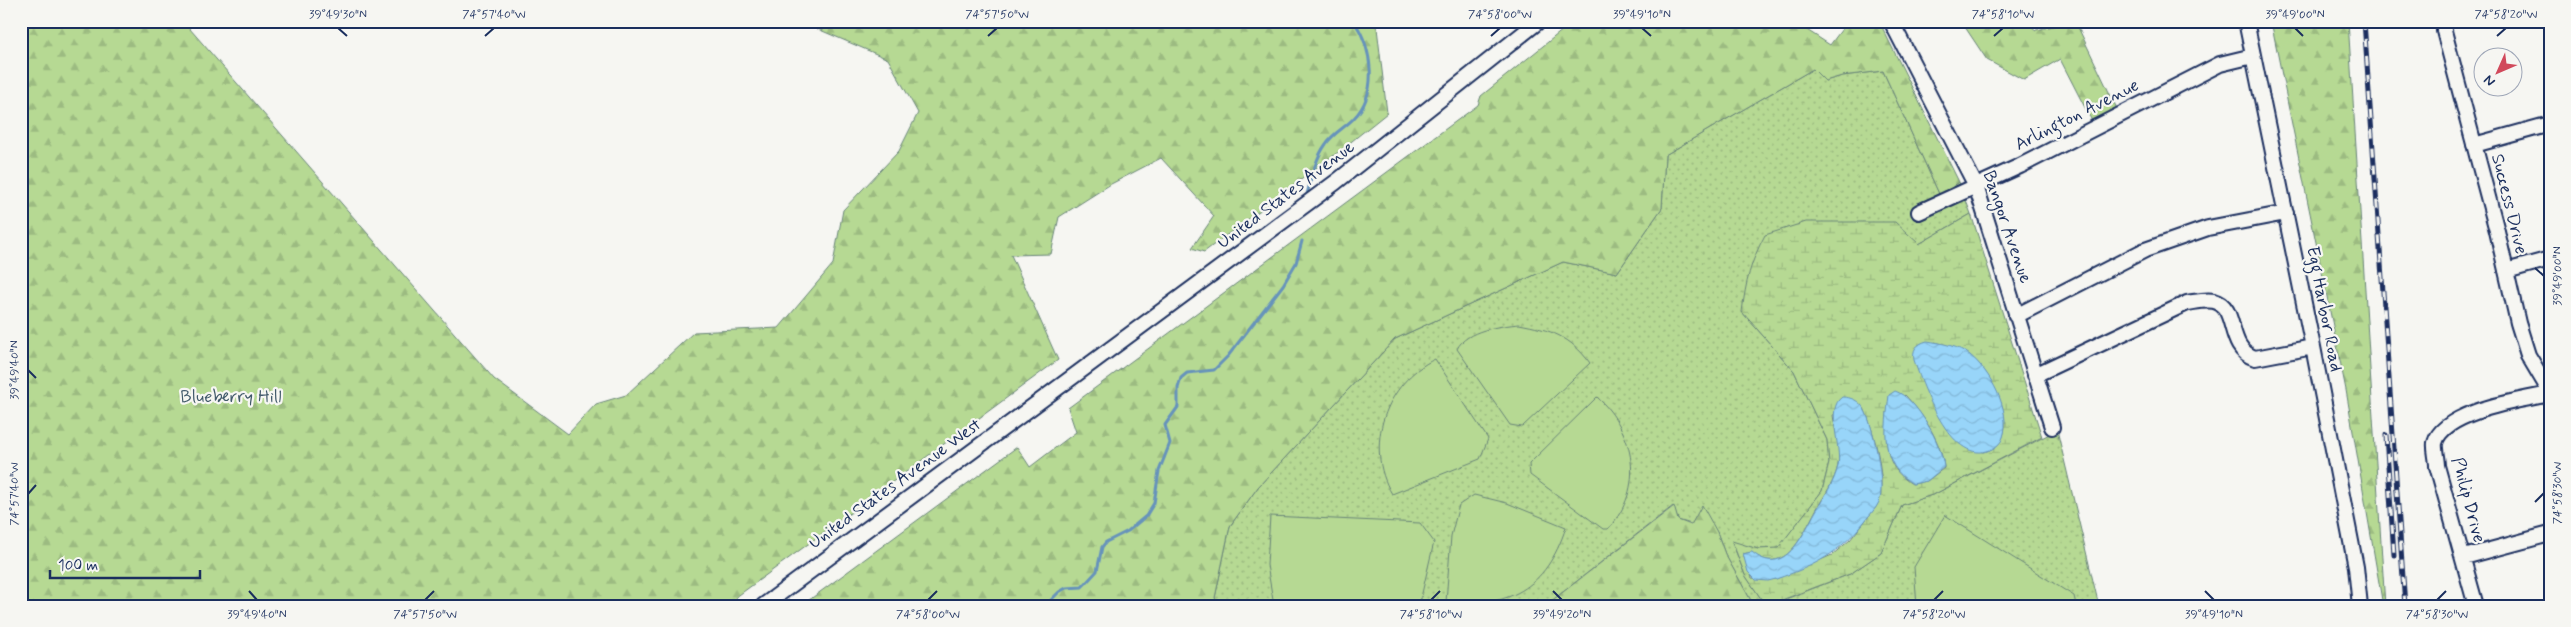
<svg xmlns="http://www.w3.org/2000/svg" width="2571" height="627" font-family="Mynerve,sans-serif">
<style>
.grass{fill:url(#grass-dots);stroke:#688478}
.forest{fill:url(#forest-firs);stroke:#688478}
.wetland{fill:url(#wetland-marsh);stroke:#688478;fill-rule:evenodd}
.garden{fill:#b6d993;stroke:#688478}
.water{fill:url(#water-waves);stroke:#6693bb}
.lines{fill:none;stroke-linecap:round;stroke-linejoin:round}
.stream{stroke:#6693bb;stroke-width:3}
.minor-casing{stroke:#1b2f5e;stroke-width:18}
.minor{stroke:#f6f6f2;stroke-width:14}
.rail-casing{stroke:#1b2f5e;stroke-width:5}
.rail{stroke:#f6f6f2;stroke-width:3;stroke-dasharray:9;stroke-linecap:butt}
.ticks{fill:none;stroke:#1b2f5e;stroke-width:2}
.labels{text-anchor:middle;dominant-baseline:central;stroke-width:4.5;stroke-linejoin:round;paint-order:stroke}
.street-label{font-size:18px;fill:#1b2f5e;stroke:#f6f6f2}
.park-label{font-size:18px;fill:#425a6b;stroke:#f6f6f2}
.neatline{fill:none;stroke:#1b2f5e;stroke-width:2}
.ticks-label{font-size:12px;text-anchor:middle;fill:#1b2f5e}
</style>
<defs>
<pattern id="grass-dots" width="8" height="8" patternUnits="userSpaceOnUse" patternTransform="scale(1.25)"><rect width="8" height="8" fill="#b6d993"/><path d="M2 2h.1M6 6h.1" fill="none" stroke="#9cbb81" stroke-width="1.8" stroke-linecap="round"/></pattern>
<pattern id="forest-firs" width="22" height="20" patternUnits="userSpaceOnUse" patternTransform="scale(1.25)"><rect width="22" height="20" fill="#b6d993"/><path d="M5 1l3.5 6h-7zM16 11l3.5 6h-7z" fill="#9cbb81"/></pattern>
<pattern id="wetland-marsh" width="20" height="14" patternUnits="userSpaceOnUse" patternTransform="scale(1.25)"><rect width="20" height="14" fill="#b6d993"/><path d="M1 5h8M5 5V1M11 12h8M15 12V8" fill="none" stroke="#9cbb81"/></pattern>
<pattern id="water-waves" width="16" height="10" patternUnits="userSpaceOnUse" patternTransform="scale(1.25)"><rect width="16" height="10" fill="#98d5f9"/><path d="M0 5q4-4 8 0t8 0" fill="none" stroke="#82b7d8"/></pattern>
</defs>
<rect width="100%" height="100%" fill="#f6f6f2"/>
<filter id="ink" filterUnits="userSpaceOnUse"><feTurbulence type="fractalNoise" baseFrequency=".02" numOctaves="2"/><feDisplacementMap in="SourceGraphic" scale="10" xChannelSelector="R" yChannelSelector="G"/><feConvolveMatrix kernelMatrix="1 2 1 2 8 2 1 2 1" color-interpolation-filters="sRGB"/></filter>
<g filter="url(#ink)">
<!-- grass -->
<path class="grass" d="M1813 69 1825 81 1842 76 1883 71 1940 196 1959 182 1971 214 1919 244 1742 312 1794 371 1827 440 1829 463 1822 491 1778 549H1758L1732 542 1745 575 1766 606H1754L1725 554 1717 532 1678 520 1673 506 1545 606H1220L1215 598 1230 526 1258 487 1395 339 1563 262 1617 273 1662 208 1665 155Z
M2057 430 2099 606H1768L1850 574 1881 553 1902 505 1935 494Z"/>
<!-- forest -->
<path class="forest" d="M21 21H183L494 379 568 434 596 404 626 395 694 332 779 328 833 264 843 210 899 151 918 113 888 59 799 21H1370L1377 28 1387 113 1337 153 1204 252 1192 248 1214 216 1161 158 1111 184 1059 217 1051 254 1011 255 1058 360 724 606H21Z
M1574 21H1793L1830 45 1848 21H1879L1959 182 1940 196 1883 71 1842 76 1825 81 1813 69 1665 155 1662 208 1617 273 1563 262 1395 339 1258 487 1230 526 1215 598 1220 606H801L1017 447 1030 467 1076 432 1068 408 1478 105 1481 96Z
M1961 21H2024L2036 30 2075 21 2120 115 2095 127 2060 59 2024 80 1987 60Z
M2271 21H2348L2385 606H2383L2346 390Z
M1702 505 1717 532 1725 554 1754 606H1545L1674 506 1678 520 1691 525Z"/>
<!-- wetland -->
<path class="wetland" d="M1971 214 2042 437 1935 494 1902 505 1881 553 1850 574 1766 606 1745 575 1732 541 1758 549 1778 548 1822 491 1829 463 1827 440 1794 371 1742 312C1746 281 1750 263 1765 235L1806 222H1895L1919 244ZM1935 342C1950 346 1966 350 1977 362 1997 382 2025 443 1983 452L1946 429 1916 366ZM1905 395C1922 413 1942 442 1944 468L1927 481 1912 484C1883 466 1886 442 1887 412ZM1864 408C1874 431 1889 485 1876 507L1850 540 1832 555 1776 579 1752 578 1743 554 1751 552C1785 579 1803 534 1816 510 1824 496 1835 481 1838 465 1841 447 1835 432 1833 415Z"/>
<!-- garden -->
<path class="garden" d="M1519 324C1551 330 1570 336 1590 363L1522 427 1510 425 1457 349C1466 330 1500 326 1519 324Z
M1435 359 1488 439 1480 459 1392 494C1363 446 1386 382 1435 359Z
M1597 397C1635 432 1646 488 1608 529H1603L1530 475 1529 464Z
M1474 495 1507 503 1566 527C1546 589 1508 609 1446 602L1451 536 1459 505Z
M1945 515 2074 596 2076 605 1917 606 1914 567Z
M1270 516 1420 523 1434 542 1419 606H1274L1267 565Z"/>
<!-- water -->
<path class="water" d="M1927 341C1941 343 1959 346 1970 355 1990 371 2012 411 2003 437 2001 444 1994 449 1987 451 1950 462 1923 387 1914 360 1912 350 1916 344 1927 341Z
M1895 391C1917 398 1942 445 1944 467L1927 481 1913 484C1879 464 1885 429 1889 395Z
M1842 397C1851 397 1860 401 1864 409 1873 423 1886 487 1879 502 1876 509 1869 515 1865 521 1838 554 1817 565 1776 579L1768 581 1756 580 1748 572 1743 554 1752 552C1785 579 1803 534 1816 511 1824 497 1834 483 1838 466 1842 447 1825 409 1842 397Z"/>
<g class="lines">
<!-- stream -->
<path class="stream" d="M1306 198C1311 180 1315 159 1326 144 1333 133 1346 127 1354 118 1379 92 1372 48 1354 21
M1045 606 1059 592 1066 588 1082 587 1086 583 1097 571 1102 547 1106 542 1128 531 1146 516 1154 503 1159 471 1170 443 1165 425 1178 407V388L1181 378 1187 373 1214 370 1228 356 1283 285 1296 263 1302 241"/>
<!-- minor casing -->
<g class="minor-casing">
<path id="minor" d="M1891 21 1976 186 2052 427
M2246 21 2313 347 2356 567 2360 606
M2444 21V31L2497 231 2518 323 2528 355 2550 392
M2474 145 2550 124
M1919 212 2020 166 2220 64 2253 56
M2506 271 2550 259
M2016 316 2145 250 2208 228 2286 213
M2035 375 2187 303C2195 302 2206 299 2214 301 2239 307 2225 348 2255 358L2313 347
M2464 557 2550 534
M763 606 1336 182 1539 21
M2476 606 2437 466C2437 459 2434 449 2435 443 2443 411 2522 400 2550 394"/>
</g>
<!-- minor -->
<use href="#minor" class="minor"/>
<!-- rail casing -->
<g class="rail-casing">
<path id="rail" d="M2364 21 2405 606
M2386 435 2394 555"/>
</g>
<!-- rail -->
<use href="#rail" class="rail"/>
</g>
</g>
<!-- ticks -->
<path class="ticks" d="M338 28 347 36M1642 28 1651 36M2295 28 2303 36M485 36 494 28M988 36 997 28M1491 36 1500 28M1994 36 2003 28M2497 36 2506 28M2535 268 2544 276M28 370 36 378M28 494 36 485M2535 502 2544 493M249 591 257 600M1553 591 1562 600M2205 591 2214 600M425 600 434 591M928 600 937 591M1431 600 1440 591M1934 600 1943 591M2437 600 2446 591"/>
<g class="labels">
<!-- street labels -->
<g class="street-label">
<text transform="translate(2077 115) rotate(-27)">Arlington Avenue</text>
<text transform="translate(1286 195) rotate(-37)">United States Avenue</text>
<text transform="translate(2509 204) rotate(76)">Success Drive</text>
<text transform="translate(2007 227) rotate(71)">Bangor Avenue</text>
<text transform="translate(2324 309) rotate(79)">Egg Harbor Road</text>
<text transform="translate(895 484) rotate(-36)">United States Avenue West</text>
<text transform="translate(2468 500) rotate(75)">Philip Drive</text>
</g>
<!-- park labels -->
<g class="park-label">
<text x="231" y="397">Blueberry Hill</text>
</g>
</g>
<!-- margin -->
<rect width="2571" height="627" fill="none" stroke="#f6f6f2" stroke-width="55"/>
<!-- north arrow -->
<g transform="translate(2498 72) rotate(225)"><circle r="24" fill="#f6f6f2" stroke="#9ea6b7"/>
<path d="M0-4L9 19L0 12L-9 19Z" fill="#d1495b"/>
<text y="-8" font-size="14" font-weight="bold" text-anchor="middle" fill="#1b2f5e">N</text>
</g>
<!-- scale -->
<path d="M50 570v8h150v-8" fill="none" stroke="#1b2f5e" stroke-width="2.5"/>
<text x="58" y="570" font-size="15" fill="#1b2f5e" stroke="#f6f6f2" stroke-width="4" paint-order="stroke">100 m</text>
<rect x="28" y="28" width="2516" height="572" class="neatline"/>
<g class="ticks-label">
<text x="338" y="18">39°49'30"N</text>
<text x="494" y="18">74°57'40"W</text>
<text x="997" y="18">74°57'50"W</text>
<text x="1500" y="18">74°58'00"W</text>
<text x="1642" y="18">39°49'10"N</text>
<text x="2003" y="18">74°58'10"W</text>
<text x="2295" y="18">39°49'00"N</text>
<text x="2506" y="18">74°58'20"W</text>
<text transform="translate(2557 276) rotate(-90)" y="4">39°49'00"N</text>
<text transform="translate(14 370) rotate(-90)" y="4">39°49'40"N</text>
<text transform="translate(2557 493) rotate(-90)" y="4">74°58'30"W</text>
<text transform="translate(14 494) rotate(-90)" y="4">74°57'40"W</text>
<text x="257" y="618">39°49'40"N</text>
<text x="425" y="618">74°57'50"W</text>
<text x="928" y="618">74°58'00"W</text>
<text x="1431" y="618">74°58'10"W</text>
<text x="1562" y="618">39°49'20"N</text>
<text x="1934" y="618">74°58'20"W</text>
<text x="2214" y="618">39°49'10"N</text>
<text x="2437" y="618">74°58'30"W</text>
</g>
</svg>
